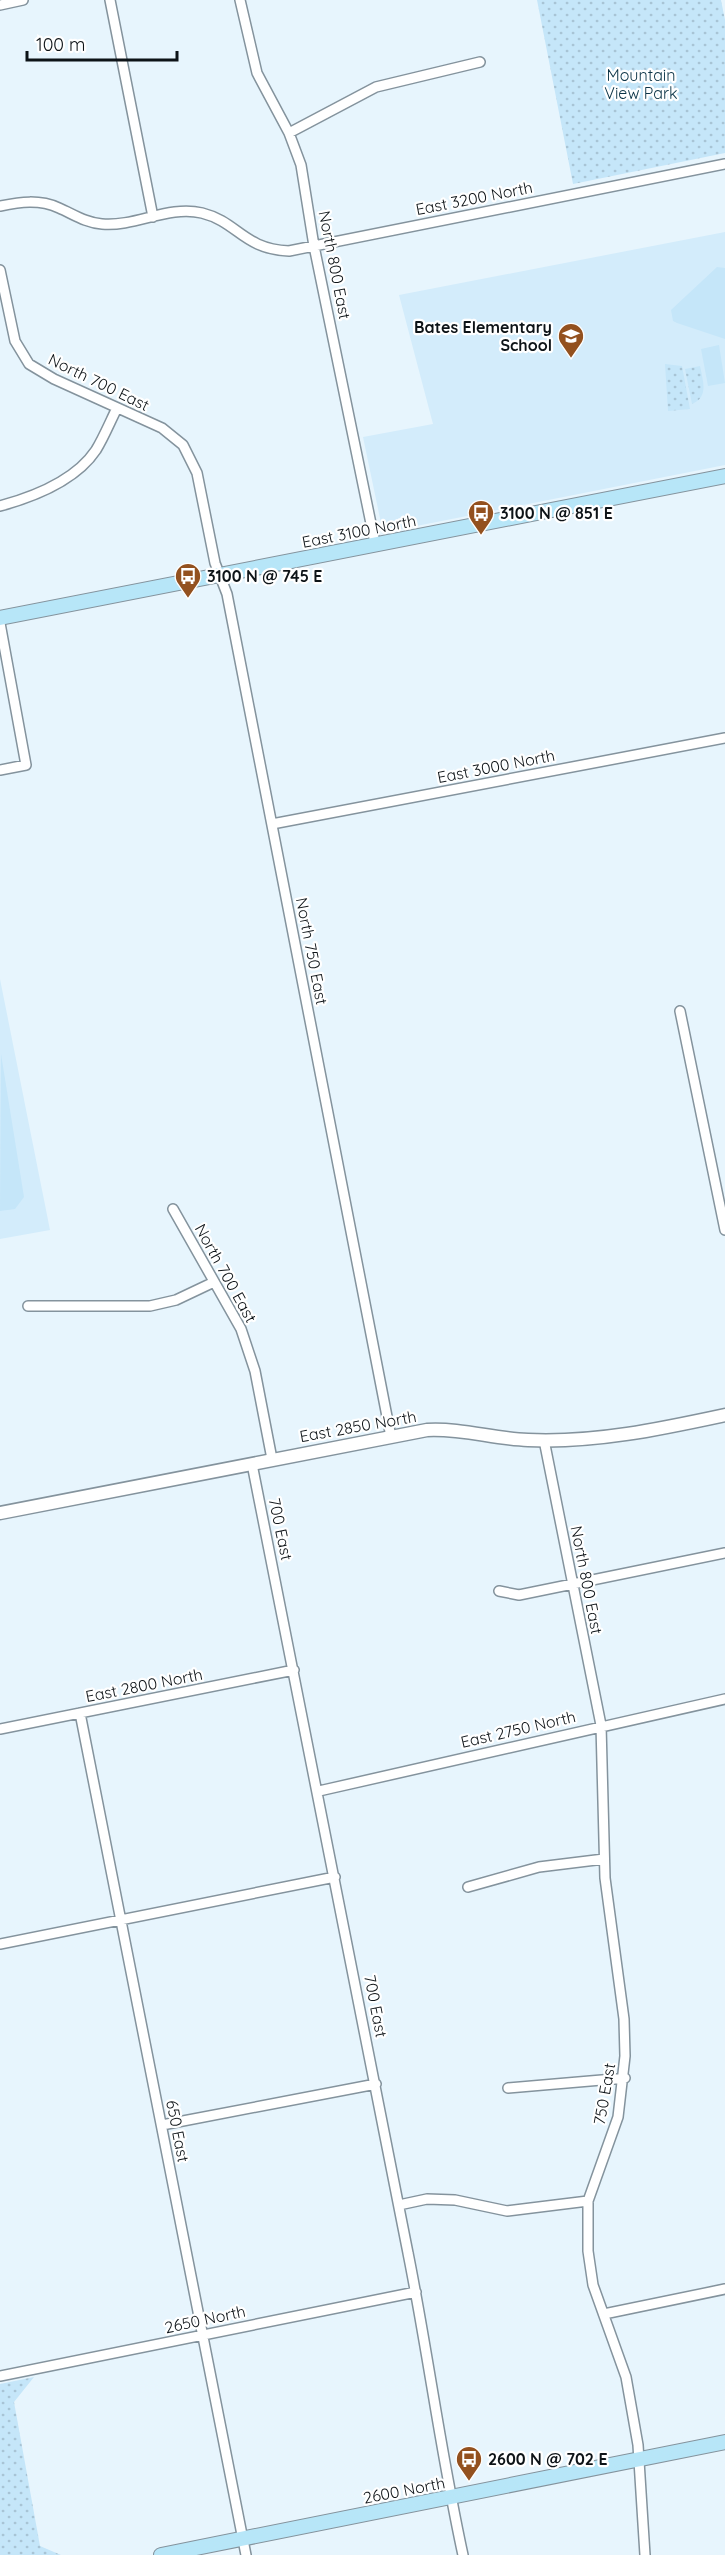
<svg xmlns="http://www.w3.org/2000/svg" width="725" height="2555" font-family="Quicksand,sans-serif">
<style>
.built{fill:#d3ecfb}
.grass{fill:url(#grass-dots)}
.garden{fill:#c5e6f9}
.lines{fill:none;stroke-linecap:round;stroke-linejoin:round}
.minor-casing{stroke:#84939d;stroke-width:12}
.tertiary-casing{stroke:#84939d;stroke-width:15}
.secondary-casing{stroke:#84939d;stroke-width:16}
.minor{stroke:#fff;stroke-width:9}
.tertiary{stroke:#fff;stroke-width:12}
.secondary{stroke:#b7e6f8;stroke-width:14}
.labels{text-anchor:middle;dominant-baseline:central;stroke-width:4.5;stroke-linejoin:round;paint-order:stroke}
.park-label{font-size:16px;fill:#0a3346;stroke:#fff}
.street-label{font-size:16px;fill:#0d1317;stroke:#fff}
.poi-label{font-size:16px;font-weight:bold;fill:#0d1317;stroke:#fff;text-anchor:start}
</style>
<defs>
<pattern id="grass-dots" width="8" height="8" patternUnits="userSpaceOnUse" patternTransform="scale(1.5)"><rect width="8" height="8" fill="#c5e6f9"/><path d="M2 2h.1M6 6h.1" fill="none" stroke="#a8c4d5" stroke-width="1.8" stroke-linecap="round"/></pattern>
</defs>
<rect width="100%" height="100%" fill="#e7f5fd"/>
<!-- built -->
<path class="built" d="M725 232V465L391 531 382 528 363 437 433 424 399 295Z
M0 979 50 1230 0 1239Z"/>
<!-- grass -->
<path class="grass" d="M537 0H721L725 20V153L573 184Z
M665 364 682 366 690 409 668 411Z
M700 366C703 381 709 397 692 404L685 369Z
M34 2377 14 2402 40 2546 61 2555H0V2384Z"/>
<!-- garden -->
<path class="garden" d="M717 267 725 268V339L677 323 673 321 671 310Z
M719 345 725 383 708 386 701 349Z
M1 1054 24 1197 15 1209 0 1211Z"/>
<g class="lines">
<!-- minor casing -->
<g class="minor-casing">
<path id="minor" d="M110 0 153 217
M240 0 257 73 289 133 301 165 314 246 375 543
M0 5 23 0
M289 133 376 87 480 62
M0 206C20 202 39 199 59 208 73 214 86 223 102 224 136 227 168 205 202 213 238 222 243 249 289 251L725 164
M0 270 15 341 29 364 54 379 162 428 183 445 197 473 215 563 227 594 391 1437
M0 506C33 497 76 480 96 450 104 437 110 422 117 408
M0 623 26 765 0 770
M272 824 725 738
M680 1011 725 1230
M173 1209 241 1329 255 1371 272 1459
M28 1306H150L176 1300 214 1282
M544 1440 601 1725 605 1878 624 2019 625 2056 618 2117 588 2201V2251L593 2285 626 2377 638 2445 645 2555
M252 1464C306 1727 357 1990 408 2253 428 2353 441 2455 463 2555
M499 1591 519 1595 725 1553
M80 1713 246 2555
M0 1729 294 1670
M319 1791 725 1699
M468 1887 539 1867 604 1859
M0 1944 335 1877
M508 2088 625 2078
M162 2125 376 2084
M399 2205 427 2199 455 2200 507 2211 588 2201
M604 2314 725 2289
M0 2376 416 2292"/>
</g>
<!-- tertiary casing -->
<g class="tertiary-casing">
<path id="tertiary" d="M0 1513 427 1430C462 1428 494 1439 528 1440 595 1443 660 1429 725 1415"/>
</g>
<!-- secondary casing -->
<g class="secondary-casing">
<path id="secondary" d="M0 618 725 476
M161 2555 725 2442"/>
</g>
<!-- minor -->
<use href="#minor" class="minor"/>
<!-- tertiary -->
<use href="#tertiary" class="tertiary"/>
<!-- secondary -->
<use href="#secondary" class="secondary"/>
</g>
<!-- icons -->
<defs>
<g id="school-pin" transform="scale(1.35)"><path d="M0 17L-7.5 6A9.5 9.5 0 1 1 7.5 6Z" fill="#93511f" stroke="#fff"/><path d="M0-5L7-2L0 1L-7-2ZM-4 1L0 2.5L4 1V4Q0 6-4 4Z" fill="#fff"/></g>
<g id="bus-pin" transform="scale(1.35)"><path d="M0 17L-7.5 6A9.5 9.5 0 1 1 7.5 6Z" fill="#93511f" stroke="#fff"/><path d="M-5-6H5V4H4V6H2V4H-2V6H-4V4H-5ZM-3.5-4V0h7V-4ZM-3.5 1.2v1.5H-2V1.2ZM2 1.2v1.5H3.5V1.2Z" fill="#fff"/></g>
</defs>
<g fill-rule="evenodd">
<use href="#school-pin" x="571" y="336"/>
<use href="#bus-pin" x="481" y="513"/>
<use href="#bus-pin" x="188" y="576"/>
<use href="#bus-pin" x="469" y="2459"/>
</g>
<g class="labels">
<!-- park labels -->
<g class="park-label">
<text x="641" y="75">Mountain<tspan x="641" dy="18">View Park</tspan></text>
</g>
<!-- street labels -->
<g class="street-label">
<text transform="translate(474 198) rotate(-11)">East 3200 North</text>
<text transform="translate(335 265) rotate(79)">North 800 East</text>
<text transform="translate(99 382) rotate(26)">North 700 East</text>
<text transform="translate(359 531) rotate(-11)">East 3100 North</text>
<text transform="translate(496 766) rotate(-11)">East 3000 North</text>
<text transform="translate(312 951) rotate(79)">North 750 East</text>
<text transform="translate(226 1273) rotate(61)">North 700 East</text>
<text transform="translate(358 1426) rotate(-10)">East 2850 North</text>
<text transform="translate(281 1529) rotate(78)">700 East</text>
<text transform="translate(587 1580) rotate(79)">North 800 East</text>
<text transform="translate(144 1685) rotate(-11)">East 2800 North</text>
<text transform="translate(518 1729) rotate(-13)">East 2750 North</text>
<text transform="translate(376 2006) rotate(79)">700 East</text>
<text transform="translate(604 2094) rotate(-80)">750 East</text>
<text transform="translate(178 2131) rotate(79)">650 East</text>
<text transform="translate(205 2319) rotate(-12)">2650 North</text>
<text transform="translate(404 2490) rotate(-11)">2600 North</text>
</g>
<!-- poi labels -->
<g class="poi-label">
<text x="552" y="327" text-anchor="end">Bates Elementary<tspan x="552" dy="18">School</tspan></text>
<text x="500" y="513">3100 N @ 851 E</text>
<text x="207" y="576">3100 N @ 745 E</text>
<text x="488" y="2459">2600 N @ 702 E</text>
</g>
</g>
<!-- scale -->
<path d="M27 51v9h150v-9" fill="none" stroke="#0d1317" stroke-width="3"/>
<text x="36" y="51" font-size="18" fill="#0d1317" stroke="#ffffff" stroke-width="4.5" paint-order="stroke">100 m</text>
</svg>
